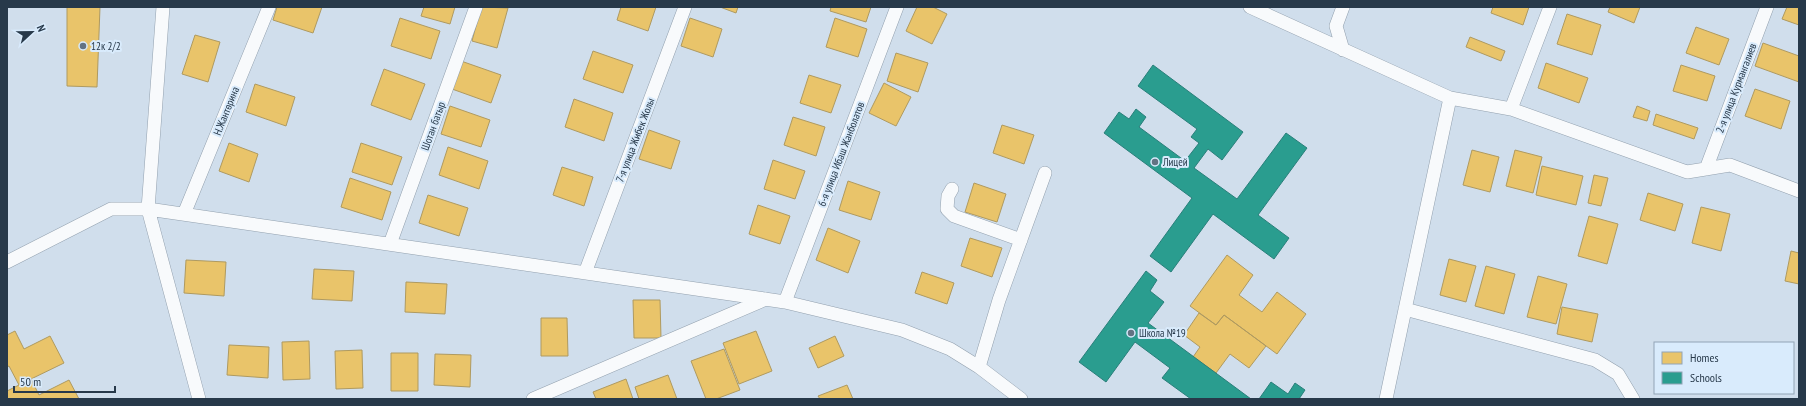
<svg xmlns="http://www.w3.org/2000/svg" width="1806" height="406" font-family="'PT Sans Narrow',sans-serif">
<style>
.homes{fill:#e9c46a;stroke:#af9a60}
.schools{fill:#2a9d8f;stroke:#297f7a}
.lines{fill:none;stroke-linecap:round;stroke-linejoin:round}
.minor-casing{stroke:#92a0ae;stroke-width:14}
.minor{stroke:#f8fafc;stroke-width:13}
.poi-dot{fill:#627383;stroke:#d9ebfc;stroke-width:1.5}
.labels{text-anchor:middle;dominant-baseline:central;stroke-width:4;stroke-linejoin:round;paint-order:stroke}
.poi-label{font-size:11px;fill:#27394a;stroke:#d9ebfc;text-anchor:start}
.street-label{font-size:11px;fill:#27394a;stroke:#d9ebfc}
</style>
<rect width="100%" height="100%" fill="#d0deec"/>
<!-- homes -->
<path class="homes" d="M67 7H100L97 87 67 86Z
M277 7H322L313 33 273 20Z
M424 7H455L450 24 421 16Z
M481 7 508 8 497 48 472 41Z
M621 7H656L648 31 617 20Z
M720 7H738L736 13Z
M831 7H871L866 22 830 11Z
M917 7H933L947 14 932 44 906 31Z
M1493 7H1529L1523 25 1491 13Z
M1610 7H1640L1634 23 1608 12Z
M1787 7H1799V25L1782 19Z
M1567 14 1601 25 1592 55 1557 44Z
M400 18 440 31 431 59 391 46Z
M690 18 722 29 713 57 681 46Z
M835 18 867 29 858 57 826 47Z
M1696 27 1729 39 1719 65 1686 53Z
M195 35 220 42 208 82 182 74Z
M1470 37 1505 51 1501 61 1466 47Z
M1763 43 1799 56V82L1755 66Z
M593 51 633 65 623 93 583 79Z
M896 53 928 63 918 92 887 81Z
M461 61 501 75 491 103 452 89Z
M1546 63 1588 78 1579 103 1538 88Z
M1681 65 1715 76 1707 101 1673 91Z
M384 69 425 84 411 120 371 105Z
M809 75 841 85 831 113 800 103Z
M884 83 911 97 896 126 869 113Z
M255 84 295 97 286 126 246 112Z
M1755 89 1790 101 1781 129 1745 116Z
M574 99 613 113 604 141 565 127Z
M450 106 490 120 481 147 441 134Z
M1637 106 1650 111 1647 121 1633 117Z
M1656 114 1698 128 1694 139 1653 125Z
M793 117 825 127 816 156 784 145Z
M1002 125 1034 135 1024 164 993 153Z
M649 130 680 141 671 169 639 159Z
M229 143 258 154 249 182 219 171Z
M361 143 402 157 392 185 352 172Z
M448 147 488 161 479 189 439 175Z
M1472 150 1499 157 1490 192 1463 185Z
M1515 150 1542 157 1533 193 1506 186Z
M773 160 805 171 795 199 764 189Z
M1542 166 1583 176 1576 205 1536 195Z
M562 167 593 177 584 206 553 195Z
M1594 175 1608 178 1601 206 1588 203Z
M350 178 391 192 382 220 341 207Z
M848 181 880 192 871 220 839 210Z
M974 183 1006 194 997 222 965 212Z
M1648 193 1683 204 1675 231 1640 220Z
M428 195 468 208 459 236 419 223Z
M758 205 790 216 780 244 749 234Z
M1701 207 1730 214 1721 251 1692 243Z
M1589 216 1618 224 1607 264 1578 256Z
M828 228 860 241 848 273 816 260Z
M970 238 1002 248 992 277 961 266Z
M1791 251 1799 253V284L1785 281Z
M1227 255 1253 275 1239 295 1262 312 1277 292 1306 314 1277 354 1224 315 1216 325 1190 306Z
M1449 259 1476 266 1466 302 1440 295Z
M186 260 226 262 224 296 184 293Z
M1486 266 1515 274 1504 314 1475 306Z
M314 269 354 271 352 301 312 299Z
M922 272 954 283 947 304 915 293Z
M1538 276 1567 284 1556 324 1527 317Z
M406 282 447 284 445 314 405 312Z
M633 300H660L661 338H634Z
M1562 307 1598 314 1592 342 1557 334Z
M1199 313 1216 325 1224 315 1266 346 1249 368 1230 354 1216 373 1193 357 1200 347 1184 335Z
M541 318H567L568 356H541Z
M15 331 24 349 50 336 64 363 31 379 39 395 69 380 79 399H7V391L19 385 9 366 7 367V335Z
M756 331 772 371 739 384 723 343Z
M835 336 844 356 818 368 809 348Z
M309 341 310 379 283 380 282 342Z
M229 345 269 347 268 378 227 375Z
M724 349 740 390 716 399H706L691 361Z
M362 350 363 388 336 389 335 351Z
M391 353H418V391H391Z
M435 354 471 355 470 387 434 385Z
M668 375 677 399H639L635 387Z
M626 379 633 399H596L593 392Z
M847 385 853 399H820L818 396Z"/>
<!-- schools -->
<path class="schools" d="M1153 65 1243 132 1222 160 1208 149 1194 168 1237 199 1286 133 1307 148 1258 215 1289 238 1274 259 1213 214 1171 272 1150 256 1192 198 1104 133 1119 112 1129 119 1136 109 1146 117 1139 127 1185 161 1199 143 1191 137 1197 129 1138 86Z
M1146 271 1157 280 1150 291 1164 302 1148 323 1251 399H1191L1162 378 1170 368 1135 342 1106 382 1079 362Z
M1271 382 1288 394 1295 383 1305 390 1299 399H1259Z"/>
<g class="lines">
<!-- minor casing -->
<g class="minor-casing">
<path id="minor" d="M163 7 148 209 199 399
M1250 7 1450 98 1511 109 1687 172 1730 165 1799 191
M1343 50 1336 26 1343 7
M1511 109 1550 7
M1706 169 1767 7
M952 189 948 196 947 209 954 216 1021 240
M184 214 269 7
M390 244 476 7
M7 262 111 209H148L785 302 902 330 950 349 979 367 1021 399
M585 273 685 7
M785 302 897 7
M1405 309 1595 360 1618 374 1633 399
M979 367 999 300 1045 173
M533 399 766 299
M1386 399 1450 98"/>
</g>
<!-- minor -->
<use href="#minor" class="minor"/>
</g>
<!-- markers -->
<g class="poi-dot">
<circle cx="83" cy="46" r="4"/>
<circle cx="1155" cy="162" r="4"/>
<circle cx="1131" cy="333" r="4"/>
</g>
<g class="labels">
<!-- poi labels -->
<g class="poi-label">
<text x="91" y="46">12к 2/2</text>
<text x="1163" y="162">Лицей</text>
<text x="1139" y="333">Школа №19</text>
</g>
<!-- street labels -->
<g class="street-label">
<text transform="translate(1736 88) rotate(-69)">2-я улица Курмангалиев</text>
<text transform="translate(226 111) rotate(-68)">Н.Жантөрина</text>
<text transform="translate(433 126) rotate(-70)">Шотан батыр</text>
<text transform="translate(635 140) rotate(-69)">7-я улица Жибек Жолы</text>
<text transform="translate(841 154) rotate(-69)">6-я улица Ибаш Жанболатов</text>
</g>
</g>
<!-- border -->
<rect width="1806" height="406" fill="none" stroke="#27394a" stroke-width="16"/>
<!-- legend -->
<rect x="1654" y="342" width="140" height="52" fill="#d9ebfc" stroke="#92a4b5"/>
<rect x="1662" y="352" width="20" height="12" fill="#e9c46a" stroke="#92a4b5"/>
<text x="1690" y="362" font-size="12" fill="#27394a">Homes</text>
<rect x="1662" y="372" width="20" height="12" fill="#2a9d8f" stroke="#92a4b5"/>
<text x="1690" y="382" font-size="12" fill="#27394a">Schools</text>
<!-- north arrow -->
<g transform="translate(32 32) rotate(68)" stroke="#d9ebfc" stroke-width="3" paint-order="stroke">
<path d="M0-3L7 15L0 10L-7 15Z" fill="#27394a"/>
<text y="-6" font-size="11" font-weight="bold" text-anchor="middle" fill="#27394a">N</text>
</g>
<!-- scale -->
<path d="M14 386v6h101v-6" fill="none" stroke="#27394a" stroke-width="2"/>
<text x="20" y="386" font-size="12" fill="#27394a" stroke="#d9ebfc" stroke-width="3" paint-order="stroke">50 m</text>
</svg>
